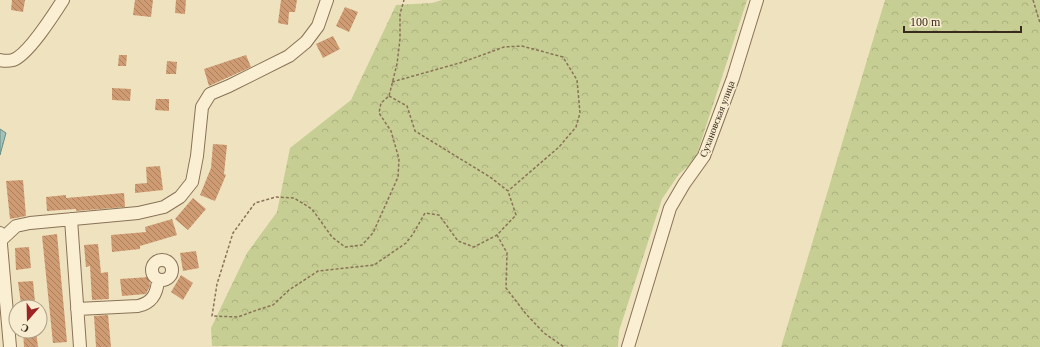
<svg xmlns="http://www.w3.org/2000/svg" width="1040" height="347" font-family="'Times New Roman',serif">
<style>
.forest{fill:url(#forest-crowns)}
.water{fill:url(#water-ripples);stroke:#698f86}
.building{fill:url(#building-back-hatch)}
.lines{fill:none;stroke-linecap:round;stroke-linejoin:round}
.minor-casing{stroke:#897257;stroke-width:14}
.path{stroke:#897257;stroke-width:1.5;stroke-dasharray:3 2;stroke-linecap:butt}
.minor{stroke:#faefd3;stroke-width:12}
.labels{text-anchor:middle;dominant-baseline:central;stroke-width:3.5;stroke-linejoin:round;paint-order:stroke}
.street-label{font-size:10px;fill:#382a1c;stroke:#f7eccf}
</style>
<defs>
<pattern id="forest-crowns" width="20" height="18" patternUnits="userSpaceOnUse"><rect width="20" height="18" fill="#c6ce93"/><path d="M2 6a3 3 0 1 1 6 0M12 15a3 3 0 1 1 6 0" fill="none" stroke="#abb17e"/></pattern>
<pattern id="water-ripples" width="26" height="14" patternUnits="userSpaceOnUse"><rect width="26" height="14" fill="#a3c1b8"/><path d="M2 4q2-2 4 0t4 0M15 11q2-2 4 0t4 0" fill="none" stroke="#869d95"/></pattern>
<pattern id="building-back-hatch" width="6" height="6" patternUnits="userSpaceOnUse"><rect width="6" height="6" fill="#cf9b73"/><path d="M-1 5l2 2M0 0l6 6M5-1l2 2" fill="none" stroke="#a97f5e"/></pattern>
</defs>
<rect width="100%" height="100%" fill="#efe2bf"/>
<!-- forest -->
<path class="forest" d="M442 0H747L695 160 679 174 662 199 619 331 618 347 212 346 211 328 247 253 277 212 290 148 351 100 396 5 432 3Z
M885 0H1040V347H781Z"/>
<!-- water -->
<path class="water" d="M0 129 6 133 0 155Z"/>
<!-- building -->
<path class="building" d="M12 0H25L23 12 11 10Z
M135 0H153L151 17 133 15Z
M176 0H186L185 14 175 13Z
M281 0H297L295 12H289L288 25 278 23Z
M345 7 358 12 349 32 336 26Z
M333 36 340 49 323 58 316 44Z
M119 55H127L126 66H118Z
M246 55 251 67 209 86 204 69Z
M167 61 177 62 176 74H166Z
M112 88 131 89 130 101 112 100Z
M156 99H169V111L155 110Z
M213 144 227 145 224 174 226 175 215 201 200 195 211 168Z
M160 166 163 190 135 193V184L147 183 146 167Z
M23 180 26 216 10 219 6 181Z
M124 193 125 207 76 211V209L47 211 46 197 66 195V198Z
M193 198 206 209 188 230 175 219Z
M172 219 177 235 140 246V249L112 252 111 235 146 232 145 227Z
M57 234 67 342 53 343 42 236Z
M98 244 101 273 108 272 109 299 92 300 90 266 86 267 84 245Z
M29 247 31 268 16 270 15 248Z
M196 251 199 268 183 271 180 253Z
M181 275 193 283 183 300 171 292Z
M149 277 150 286 146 294 122 296 120 279Z
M33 281 35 302 21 304 18 282Z
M108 315 111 347H96L94 316Z
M23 331H36L38 347H24Z"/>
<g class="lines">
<!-- minor casing -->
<g class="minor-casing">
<path id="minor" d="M0 60C4 61 9 61 13 60 28 55 54 14 63 0
M71 219 80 347
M0 233 10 347
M0 241 16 226 30 223 138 213 164 207 180 197 192 182 197 156 202 107 210 94 229 86 289 56 306 42 318 26 327 0
M152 270a10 10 0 1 1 20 0a10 10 0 1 1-20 0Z
M77 309 138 306C152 303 157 294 158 280
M628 347 670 208 684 184 704 156 733 78 757 0"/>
</g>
<!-- path -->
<path class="path" d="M1033 0 1040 23
M392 82 463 62 504 47 522 46 563 57 577 80 580 113 576 127 559 147 508 191
M389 96 407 106 415 131 490 177 508 191 516 215 497 235 474 247 458 241 439 215 425 213 413 234 406 243 374 265 318 271 289 290 273 305 257 310 238 317 212 316 217 284 233 233 255 203 276 197 294 198 312 209 332 237 345 247 362 245 373 233 398 177 399 159 391 131 379 113 381 103 389 96 397 64 400 39V14L404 0
M497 235 507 253 506 288 526 314 544 333 564 347"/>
<!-- minor -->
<use href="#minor" class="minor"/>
</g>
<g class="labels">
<!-- street labels -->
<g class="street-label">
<text transform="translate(717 119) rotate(-69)">Сухановская улица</text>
</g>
</g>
<!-- north arrow -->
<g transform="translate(28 319) rotate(200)"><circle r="19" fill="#f7eccf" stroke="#ab9e87"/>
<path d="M0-3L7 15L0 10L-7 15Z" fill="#9a2524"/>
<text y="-6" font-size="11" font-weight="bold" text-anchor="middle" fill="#382a1c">С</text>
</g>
<!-- scale -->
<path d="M904 26v6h117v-6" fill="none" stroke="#382a1c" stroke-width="2"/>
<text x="910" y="26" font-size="12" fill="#382a1c" stroke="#f7eccf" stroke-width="3" paint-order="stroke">100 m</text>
</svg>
